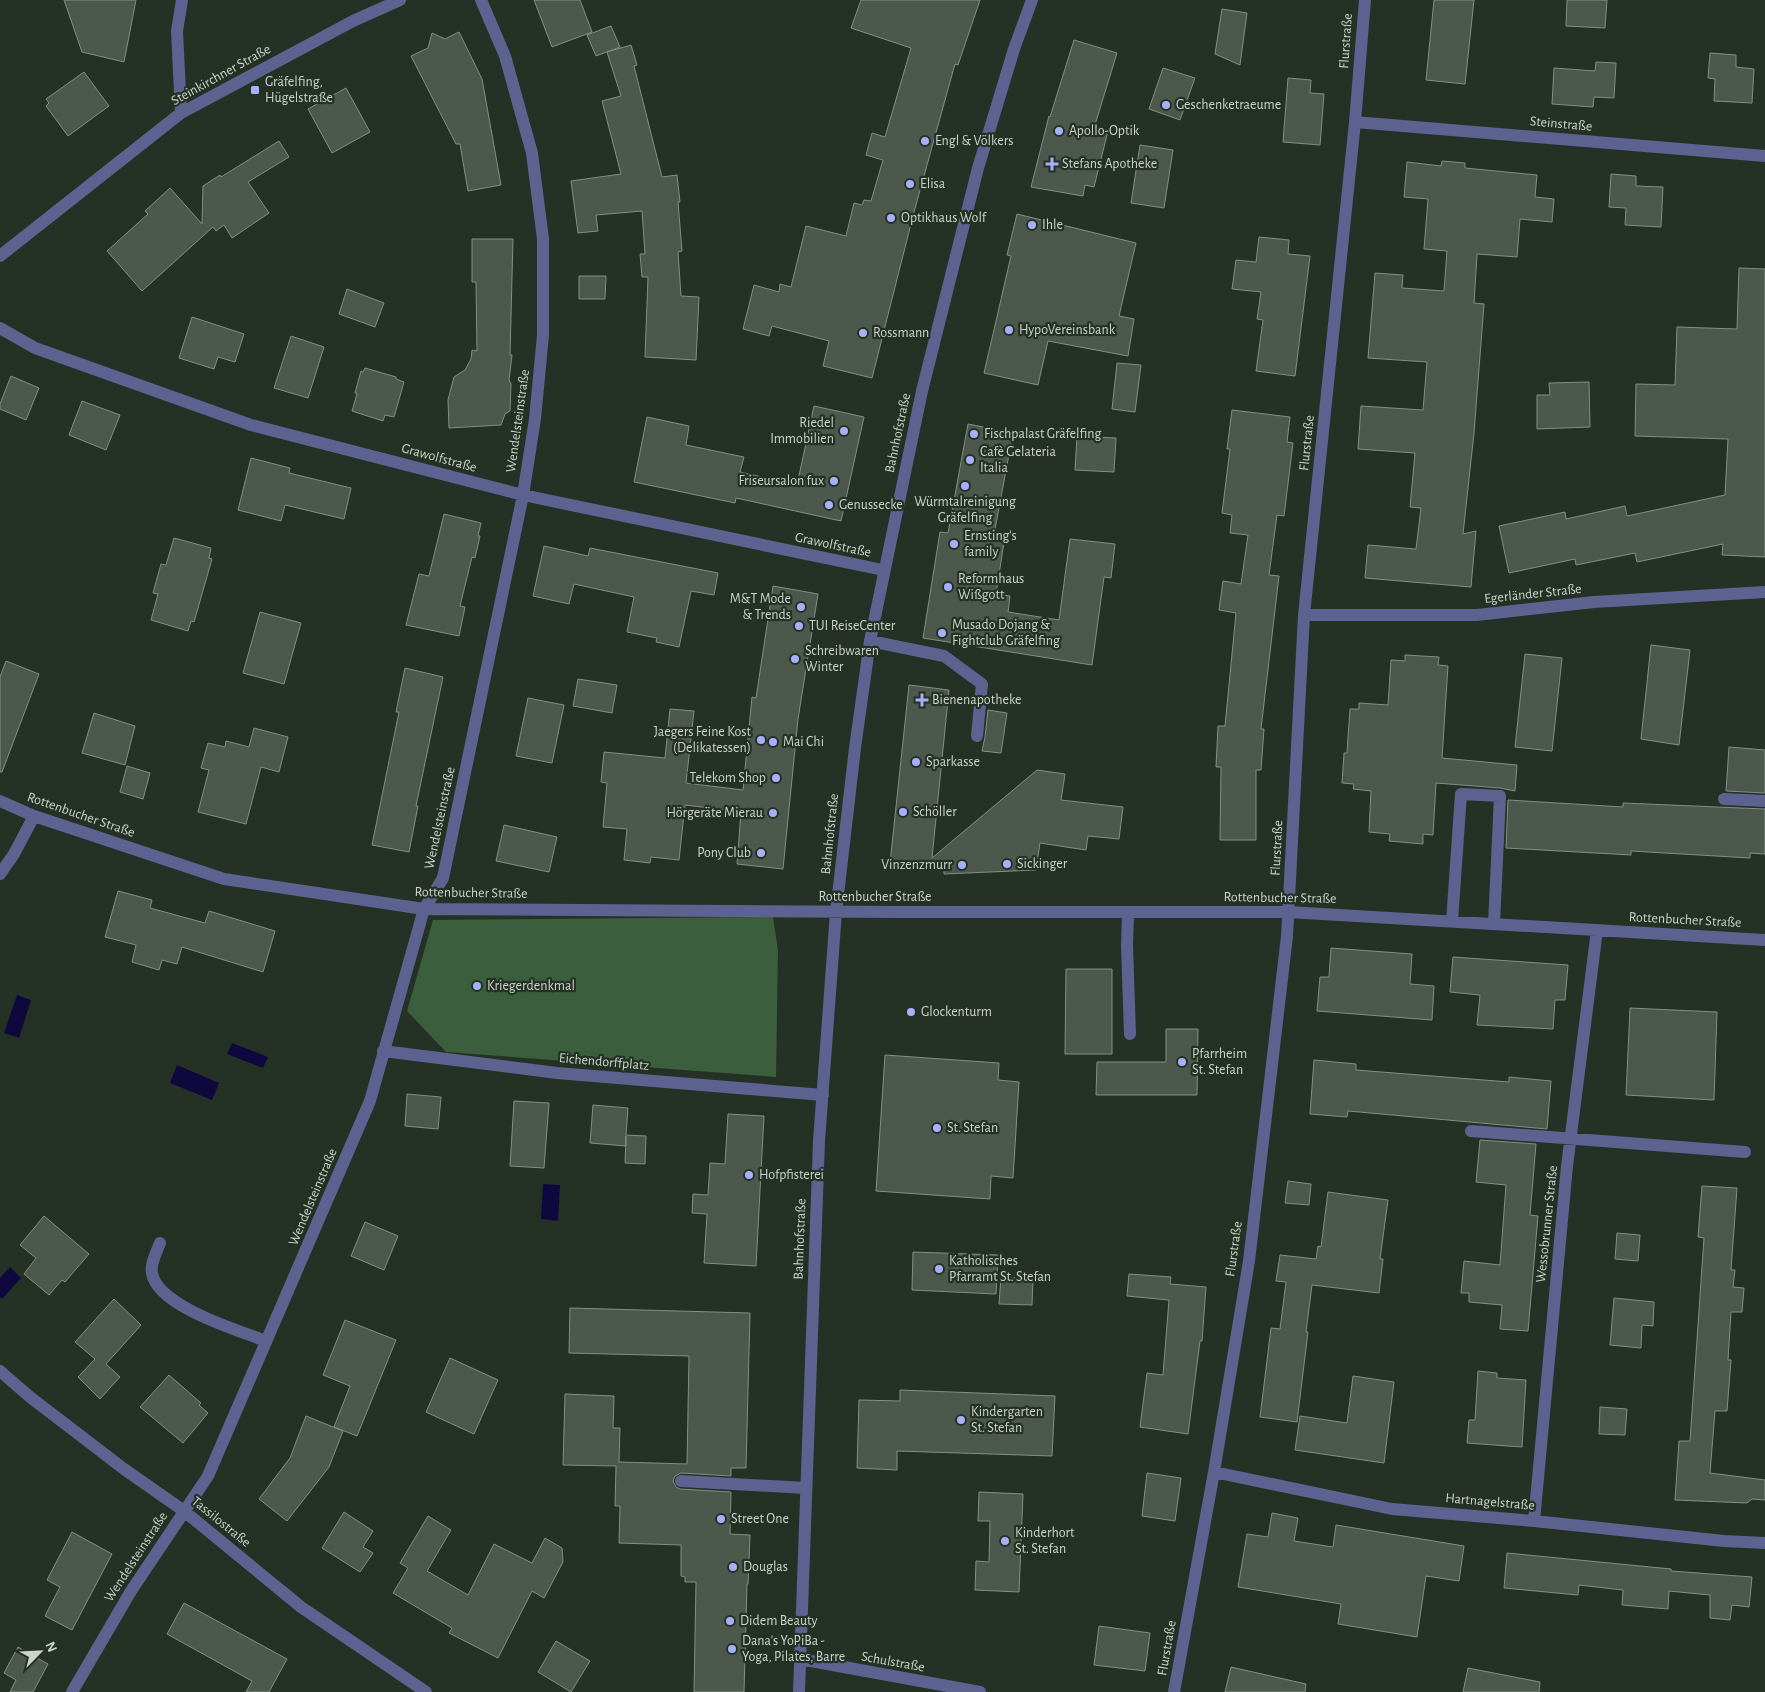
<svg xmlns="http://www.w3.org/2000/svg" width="1765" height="1692" font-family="'Alegreya Sans',sans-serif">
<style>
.green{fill:#3b5e3d}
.water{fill:#0e083f}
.building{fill:#4c584c;stroke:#829082}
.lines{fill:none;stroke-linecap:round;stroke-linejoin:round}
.minor{stroke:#5c6390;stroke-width:12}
.poi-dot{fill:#a6b1fc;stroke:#253125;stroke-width:2}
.labels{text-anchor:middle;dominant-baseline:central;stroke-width:4.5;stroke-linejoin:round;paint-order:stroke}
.street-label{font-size:14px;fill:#ccd4cd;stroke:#253125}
.poi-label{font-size:14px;fill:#ccd4cd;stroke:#253125;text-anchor:start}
</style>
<rect width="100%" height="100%" fill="#253125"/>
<!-- green -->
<path class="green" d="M773 917 778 950 776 1077 446 1052 407 1011 433 920Z"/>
<!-- water -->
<path class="water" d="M17 995 31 1000 19 1038 4 1033Z
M232 1043 268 1057 263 1068 227 1054Z
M177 1065 219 1083 212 1100 170 1083Z
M543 1184 560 1185 558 1221 541 1219Z
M10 1267 21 1278 2 1299 0 1297V1278Z"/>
<!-- building -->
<path class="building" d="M64 0H136L124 62 82 52Z
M534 0H580L592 32 552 47Z
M861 0H980L958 65 955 64 914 212 872 378 823 366 829 341 772 326 769 336 743 329 754 285 779 292 780 284 791 287 806 226 846 236 854 203 862 205 864 200 871 201 883 160 866 155 872 133 885 137 911 48 851 28Z
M1434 0H1474L1465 84 1426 80Z
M1567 0H1607L1605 28 1566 26Z
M1222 9 1247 13 1240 65 1215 54Z
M611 26 620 47 596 56 587 35Z
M459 32 482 79 501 185 468 191 460 144H456L411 56 428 48 432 33 445 39Z
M1074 40 1117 53 1094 128 1108 131 1094 187 1085 185 1083 196 1031 187 1049 116 1050 117Z
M631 45 637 65 634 66 662 177 677 175 680 202H678L682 251 678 252 681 296 699 297 696 360 645 357 648 277H642L640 254H645L642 211 596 215 598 231 578 233 571 181 621 174 602 101 621 96 607 52Z
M1710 53 1736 55V67L1754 69 1752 103 1714 101 1715 79 1708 78Z
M1596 62 1616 63 1614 98 1594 97 1593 107 1552 104 1554 68 1595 71Z
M1163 68 1195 78 1180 120 1149 109Z
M84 72 109 106 68 136 46 106 49 103 46 99Z
M1288 78 1311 80 1310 93 1324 94 1320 145 1283 142Z
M346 88 370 132 332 153 308 109Z
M279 141 289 157 248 182 269 213 232 238 224 225 216 231 213 227 142 291 107 251 148 214 145 211 170 188 202 224 203 186 220 175 221 177Z
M1140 145 1173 150 1164 208 1131 203Z
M1442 161 1465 163V168L1537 175 1535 197 1554 199 1552 222 1520 219 1517 257 1477 254 1474 303 1484 304 1474 433 1463 534 1476 531 1471 587 1365 578 1368 545 1416 549 1421 508 1410 507 1415 453 1358 449 1361 406 1423 410 1427 362 1368 358 1375 273 1403 275 1402 288 1444 291 1447 251 1424 249 1428 199 1404 197 1407 162 1441 166Z
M1611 174 1636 176V186L1663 187 1661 227 1625 225 1626 208 1609 207Z
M1017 214 1136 243 1119 316 1134 319 1128 356 1048 341 1038 385 984 373 1011 256 1007 255Z
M1259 237 1289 240 1288 254 1310 256 1295 376 1256 371 1263 320 1257 319 1261 292 1232 289 1236 260 1256 262Z
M472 239H513L510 355H512L509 380 511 384 510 411 505 414 501 425 449 428 448 400 454 377 465 370 471 359 472 350 477 351 476 282H472Z
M1739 268 1765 269V557L1722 555 1723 544 1637 562 1635 553 1576 565 1575 559 1509 573 1499 526 1565 512 1566 519 1625 506 1627 516 1725 495 1728 439 1635 436 1636 384 1675 385 1677 327 1737 329Z
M579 276H606L605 299H579Z
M347 289 384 303 375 327 339 314Z
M192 317 244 334 235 362 218 357 214 369 179 358Z
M291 336 324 347 308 398 274 388Z
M1117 363 1141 365 1135 412 1112 409Z
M365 368 396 377V379L404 382 394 417 385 415 383 421 352 411 357 394 355 393 361 371 363 372Z
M11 376 39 388 26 420 0 409V404Z
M1589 382 1590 427 1537 429V395H1550L1549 383Z
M82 401 120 415 106 450 69 435Z
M814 406 864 417 841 521 736 498 735 503 634 482 647 417 689 426 686 445 744 457 740 472 797 485Z
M1232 410 1290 417 1287 442 1293 443 1284 516 1277 515 1269 575 1279 576 1261 729H1264L1261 770H1256V840H1220L1221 767H1216L1218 726H1225L1236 613 1219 610 1223 581 1241 584 1248 535 1230 533 1232 515 1222 513 1230 449H1227Z
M968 424 1013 433 993 540 1004 542 996 594 1010 596 1008 612 1059 620 1070 539 1115 544 1111 578 1104 577 1092 665 923 638 940 532 948 533Z
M1077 436 1116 438 1114 472 1075 470Z
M251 458 290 468 289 473 351 488 344 519 285 505 281 521 238 510Z
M444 514 481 523 478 536H480L475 558 472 557 460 606 465 607 459 636 406 625 419 574 429 576Z
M174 538 211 548 209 558 212 559 194 622 191 621 188 631 151 620 158 594 153 593 161 564 166 565Z
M544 546 588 556 590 548 718 573 714 595 691 591 679 647 656 642 657 638 627 632 634 597 574 584 569 604 533 596Z
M773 586 818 594 798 719 783 869 737 864 741 812 685 805 679 860 651 857 650 863 624 860 627 829 603 827 607 783 601 782 604 752 665 758 670 709 694 711 686 783 743 790 752 697 756 698Z
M260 612 301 623 284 684 243 673Z
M1651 645 1690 650 1679 745 1641 739Z
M1525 654 1562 658 1552 751 1515 747Z
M1405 655 1439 657 1438 665 1448 666 1442 758 1517 765 1515 791 1500 788 1436 783 1433 835 1423 834V844L1389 841 1390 834 1369 832 1371 791 1353 789 1354 784 1342 783 1344 753H1347L1350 709H1359V703L1388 705 1391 660 1405 661Z
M6 661 39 674 2 772H0V677Z
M405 668 443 677 416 806H418L409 852 372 845 399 712H396Z
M578 679 617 685 612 713 573 706Z
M909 685 949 690 932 858 1037 770 1065 774 1061 800 1123 807 1119 839 1088 836 1086 850 1040 843 1036 870 944 874V869L890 863Z
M528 698 564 705 552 763 516 756Z
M988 710 1007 713 1001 753 982 751 985 737Z
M94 713 135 726 125 765 82 753Z
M254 728 288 737 279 772 261 767 246 824 198 812 209 770 201 768 208 743 225 747 226 741 249 747Z
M1729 747 1765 750V793L1726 791Z
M127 766 150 773 143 799 120 792Z
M1508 800 1623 807V803L1765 809V854L1750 853V858L1631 851V855L1506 848Z
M504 825 557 837 549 872 496 861Z
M118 891 152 900 150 908 205 923 209 911 275 931 263 972 182 947 177 964 162 960 159 970 132 962 136 945 105 937Z
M1331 948 1412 954 1410 984 1434 986 1432 1020 1317 1011 1320 977H1329Z
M1453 957 1568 965 1565 1000H1555L1553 1029 1477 1025 1480 995 1450 992Z
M1066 969H1112V1054H1065Z
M1630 1008 1717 1012 1714 1100 1626 1095Z
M1166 1029H1198L1197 1095H1096L1097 1062H1166Z
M885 1055 999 1063 998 1080 1019 1082 1013 1178 991 1176 990 1199 876 1191Z
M1314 1060 1356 1064V1070L1509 1082V1077L1551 1081 1547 1129 1348 1111 1347 1117 1310 1114Z
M407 1094 441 1097 438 1129 405 1126Z
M514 1101 549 1103 544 1168 510 1166Z
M593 1105 628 1108 626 1135 646 1136 645 1164 625 1163 626 1136V1146L590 1143Z
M728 1114 764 1116 756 1266 704 1263 707 1214 692 1213 693 1194 708 1195 710 1163 725 1164Z
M1480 1140 1536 1144 1530 1215 1538 1216 1528 1331 1500 1329 1502 1305 1469 1302V1293H1461L1464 1261 1500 1265 1506 1185 1476 1182Z
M1288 1181 1311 1184 1309 1205 1285 1203Z
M1702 1186 1737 1188 1731 1270H1735L1733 1287 1744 1288 1742 1312H1731L1728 1360H1731L1727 1411H1715L1710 1473 1765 1480V1500L1752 1499 1747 1503 1675 1500 1679 1441H1690L1704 1238 1698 1237Z
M1328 1192 1388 1200 1380 1259H1383L1379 1293 1312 1285 1306 1332H1308L1297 1422 1260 1417 1271 1328 1280 1329 1286 1282 1276 1281 1280 1255 1316 1259 1318 1246 1321 1247Z
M44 1216 89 1254 65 1282 62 1280 49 1295 24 1274 36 1258 20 1245Z
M365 1222 398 1236 384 1270 351 1256Z
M1617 1233 1640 1235 1638 1261 1615 1259Z
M913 1252 998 1255 996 1294 912 1290Z
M1129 1274 1171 1277 1170 1284 1206 1287 1202 1341H1200L1188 1434 1140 1427 1147 1373 1163 1375 1169 1300 1127 1296Z
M1001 1277 1033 1279 1032 1305 999 1304Z
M1614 1298 1654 1302 1653 1326 1642 1325 1641 1348 1610 1345Z
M114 1299 141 1325 106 1364 120 1377 100 1399 78 1377 95 1359 75 1342Z
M570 1308 750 1313 746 1468H731V1476L681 1473 675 1476 673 1481 676 1487 680 1489 731 1492 730 1534 750 1535 748 1584H747L744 1692H694L696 1582H685V1577L681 1576V1545L619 1543 620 1506H615L616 1466 563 1465 565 1394 614 1396 613 1428H620L619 1462 687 1464 689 1356 569 1353Z
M345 1320 396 1340 357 1436 334 1427 350 1386 323 1375Z
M450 1358 498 1380 474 1434 426 1412Z
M1478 1371 1497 1373V1378L1526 1380 1522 1447 1467 1443 1469 1420H1475Z
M169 1375 201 1403 199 1405 208 1413 183 1443 140 1407Z
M1353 1376 1394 1382 1384 1463 1295 1450 1300 1416 1347 1423Z
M900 1390 1055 1396 1052 1456 897 1451V1470L857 1468 859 1400 900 1401Z
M1600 1407 1627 1409 1625 1435 1599 1434Z
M306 1416 343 1431 329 1467 287 1521 259 1499 290 1458Z
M1147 1473 1181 1478 1175 1521 1142 1516Z
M979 1492 1023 1494 1019 1592 975 1590 976 1561 989 1562 990 1521H978Z
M344 1512 373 1531 363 1547 373 1553 360 1572 322 1548Z
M1272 1513 1298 1518 1294 1541 1333 1547 1336 1525 1464 1546 1459 1581 1426 1576 1417 1637 1338 1624 1341 1604 1238 1587 1247 1534 1268 1537Z
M428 1516 451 1530 427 1571 468 1595 494 1544 532 1563 545 1538 562 1548 563 1562 544 1598 532 1591 498 1658 449 1633 452 1628 393 1593 408 1568 400 1563Z
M72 1532 112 1554 72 1630 45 1616 60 1587 47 1580Z
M1507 1553 1671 1569V1571L1752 1577 1749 1607 1732 1605 1730 1620 1710 1618V1595L1669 1591 1668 1609 1622 1605 1623 1590 1579 1585 1578 1595 1504 1588Z
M184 1603 287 1659 269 1692H246L252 1681 167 1634Z
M1099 1626 1150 1633 1145 1671 1094 1665Z
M556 1641 590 1661 571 1692 538 1672Z
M18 1647 48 1664 33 1692H10L16 1680 4 1673Z
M1231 1667 1306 1684 1305 1692H1225Z
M1468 1668 1540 1682 1539 1692H1463Z"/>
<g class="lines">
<!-- minor -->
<path class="minor" d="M181 113 177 31 182 0
M1355 122 1765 156
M0 256 181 113 353 21 400 0
M0 328 35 348 251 425 523 495 883 570
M1304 615H1477L1594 602 1765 592
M870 641 944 656 982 684 977 736
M1724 799 1765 801
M0 801 34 816 224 879 424 909 898 912H1288L1765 940
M0 874 14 854 34 816
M1128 912 1127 946 1130 1034
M1452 921 1461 794 1500 796 1494 924
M383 1051 557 1073 823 1095
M1471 1131 1745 1152
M160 1243C157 1251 150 1264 152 1273 157 1306 237 1330 266 1341
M0 1371 30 1397 124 1469 184 1511 301 1607 426 1692
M1214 1472 1392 1509 1534 1521 1724 1541 1765 1543
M681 1481 806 1488
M1534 1521 1567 1166 1597 930
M800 1659 980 1692
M72 1692 131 1591 208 1476 370 1101 424 909 443 878 523 495 535 419 543 335V239L532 153 505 56 481 0
M799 1692 819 1141 836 912 855 748 870 641 922 391 978 168 1014 49 1032 0
M1174 1692 1214 1472 1249 1261 1287 936 1304 615 1355 122 1365 0"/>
</g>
<!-- markers -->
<g class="poi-dot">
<rect x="250" y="85" width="10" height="10" rx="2.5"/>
<circle cx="1166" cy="105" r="5"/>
<circle cx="1059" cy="131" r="5"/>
<circle cx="925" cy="141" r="5"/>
<path d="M1049.5 156.5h5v5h5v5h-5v5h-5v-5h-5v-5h5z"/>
<circle cx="910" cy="184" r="5"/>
<circle cx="891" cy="218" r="5"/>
<circle cx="1032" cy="225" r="5"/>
<circle cx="1009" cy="330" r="5"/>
<circle cx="863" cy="333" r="5"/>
<circle cx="844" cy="431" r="5"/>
<circle cx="974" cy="434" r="5"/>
<circle cx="970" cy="460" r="5"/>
<circle cx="834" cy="481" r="5"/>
<circle cx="965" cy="486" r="5"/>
<circle cx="829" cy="505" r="5"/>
<circle cx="954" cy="544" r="5"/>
<circle cx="948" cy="587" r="5"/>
<circle cx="801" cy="607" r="5"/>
<circle cx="799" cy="626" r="5"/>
<circle cx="942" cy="633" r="5"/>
<circle cx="795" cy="659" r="5"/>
<path d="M919.5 692.5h5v5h5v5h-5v5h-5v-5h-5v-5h5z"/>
<circle cx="761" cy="740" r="5"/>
<circle cx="773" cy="742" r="5"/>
<circle cx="916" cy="762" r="5"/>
<circle cx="776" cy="778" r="5"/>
<circle cx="903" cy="812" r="5"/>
<circle cx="773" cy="813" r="5"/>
<circle cx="761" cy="853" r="5"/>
<circle cx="1007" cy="864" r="5"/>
<circle cx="962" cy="865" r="5"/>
<circle cx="477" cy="986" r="5"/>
<circle cx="911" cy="1012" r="5"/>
<circle cx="1182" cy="1062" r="5"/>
<circle cx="937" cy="1128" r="5"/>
<circle cx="749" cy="1175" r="5"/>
<circle cx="939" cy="1269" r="5"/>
<circle cx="961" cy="1420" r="5"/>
<circle cx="721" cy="1519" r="5"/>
<circle cx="1005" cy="1541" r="5"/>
<circle cx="733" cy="1567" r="5"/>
<circle cx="730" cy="1621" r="5"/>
<circle cx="732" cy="1649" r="5"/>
</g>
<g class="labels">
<!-- street labels -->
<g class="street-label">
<text transform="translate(1346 41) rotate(-86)">Flurstraße</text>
<text transform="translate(221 75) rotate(-29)">Steinkirchner Straße</text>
<text transform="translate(1561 124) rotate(5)">Steinstraße</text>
<text transform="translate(518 421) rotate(-82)">Wendelsteinstraße</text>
<text transform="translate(898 433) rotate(-78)">Bahnhofstraße</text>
<text transform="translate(1307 443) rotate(-84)">Flurstraße</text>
<text transform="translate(439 458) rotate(15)">Grawolfstraße</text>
<text transform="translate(833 545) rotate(12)">Grawolfstraße</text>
<text transform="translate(1533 594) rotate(-6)">Egerländer Straße</text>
<text transform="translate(81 815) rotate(19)">Rottenbucher Straße</text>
<text transform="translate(440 818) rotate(-78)">Wendelsteinstraße</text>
<text transform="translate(830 834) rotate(-84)">Bahnhofstraße</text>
<text transform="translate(1277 848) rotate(-87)">Flurstraße</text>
<text transform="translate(471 893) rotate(1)">Rottenbucher Straße</text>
<text x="875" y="897">Rottenbucher Straße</text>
<text transform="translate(1280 898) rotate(1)">Rottenbucher Straße</text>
<text transform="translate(1685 920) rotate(3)">Rottenbucher Straße</text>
<text transform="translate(604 1062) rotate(5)">Eichendorffplatz</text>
<text transform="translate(313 1197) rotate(-67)">Wendelsteinstraße</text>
<text transform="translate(1547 1224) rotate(-84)">Wessobrunner Straße</text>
<text transform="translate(800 1239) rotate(-88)">Bahnhofstraße</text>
<text transform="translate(1234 1249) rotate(-82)">Flurstraße</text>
<text transform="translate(1490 1502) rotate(5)">Hartnagelstraße</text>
<text transform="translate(221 1522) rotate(39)">Tassilostraße</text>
<text transform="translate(136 1557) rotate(-57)">Wendelsteinstraße</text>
<text transform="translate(1167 1648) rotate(-80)">Flurstraße</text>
<text transform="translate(893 1662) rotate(10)">Schulstraße</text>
</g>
<!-- poi labels -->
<g class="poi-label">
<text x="265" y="82">Gräfelfing,<tspan x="265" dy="16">Hügelstraße</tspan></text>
<text x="1176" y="105">Geschenketraeume</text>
<text x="1069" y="131">Apollo-Optik</text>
<text x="935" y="141">Engl &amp; Völkers</text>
<text x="1062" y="164">Stefans Apotheke</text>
<text x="920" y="184">Elisa</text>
<text x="901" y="218">Optikhaus Wolf</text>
<text x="1042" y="225">Ihle</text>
<text x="1019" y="330">HypoVereinsbank</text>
<text x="873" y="333">Rossmann</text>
<text x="834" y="423" text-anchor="end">Riedel<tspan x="834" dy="16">Immobilien</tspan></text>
<text x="984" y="434">Fischpalast Gräfelfing</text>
<text x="980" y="452">Cafè Gelateria<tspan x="980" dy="16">Italia</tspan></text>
<text x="824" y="481" text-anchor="end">Friseursalon fux</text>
<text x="965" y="502" text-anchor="middle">Würmtalreinigung<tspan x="965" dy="16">Gräfelfing</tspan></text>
<text x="839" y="505">Genussecke</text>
<text x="964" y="536">Ernsting's<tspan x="964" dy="16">family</tspan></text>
<text x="958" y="579">Reformhaus<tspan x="958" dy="16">Wißgott</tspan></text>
<text x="791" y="599" text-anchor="end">M&amp;T Mode<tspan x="791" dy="16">&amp; Trends</tspan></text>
<text x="952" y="625">Musado Dojang &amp;<tspan x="952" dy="16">Fightclub Gräfelfing</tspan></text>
<text x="809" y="626">TUI ReiseCenter</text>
<text x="805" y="651">Schreibwaren<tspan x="805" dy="16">Winter</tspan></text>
<text x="932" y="700">Bienenapotheke</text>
<text x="751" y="732" text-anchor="end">Jaegers Feine Kost<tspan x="751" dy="16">(Delikatessen)</tspan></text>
<text x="783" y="742">Mai Chi</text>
<text x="926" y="762">Sparkasse</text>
<text x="766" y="778" text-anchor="end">Telekom Shop</text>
<text x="913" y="812">Schöller</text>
<text x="763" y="813" text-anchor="end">Hörgeräte Mierau</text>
<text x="751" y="853" text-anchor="end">Pony Club</text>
<text x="1017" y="864">Sickinger</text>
<text x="952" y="865" text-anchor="end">Vinzenzmurr</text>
<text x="487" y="986">Kriegerdenkmal</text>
<text x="921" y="1012">Glockenturm</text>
<text x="1192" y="1054">Pfarrheim<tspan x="1192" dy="16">St. Stefan</tspan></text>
<text x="947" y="1128">St. Stefan</text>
<text x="759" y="1175">Hofpfisterei</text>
<text x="949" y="1261">Katholisches<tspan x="949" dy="16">Pfarramt St. Stefan</tspan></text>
<text x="971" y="1412">Kindergarten<tspan x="971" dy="16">St. Stefan</tspan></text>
<text x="731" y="1519">Street One</text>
<text x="1015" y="1533">Kinderhort<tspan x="1015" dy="16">St. Stefan</tspan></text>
<text x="743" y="1567">Douglas</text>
<text x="740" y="1621">Didem Beauty</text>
<text x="742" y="1641">Dana's YoPiBa -<tspan x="742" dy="16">Yoga, Pilates, Barre</tspan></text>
</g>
</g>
<!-- north arrow -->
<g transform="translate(40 1652) rotate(66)" stroke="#253125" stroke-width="4" paint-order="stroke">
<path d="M0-4L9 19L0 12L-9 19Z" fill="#ccd4cd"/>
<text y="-8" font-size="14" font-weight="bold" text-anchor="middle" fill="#ccd4cd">N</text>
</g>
</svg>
